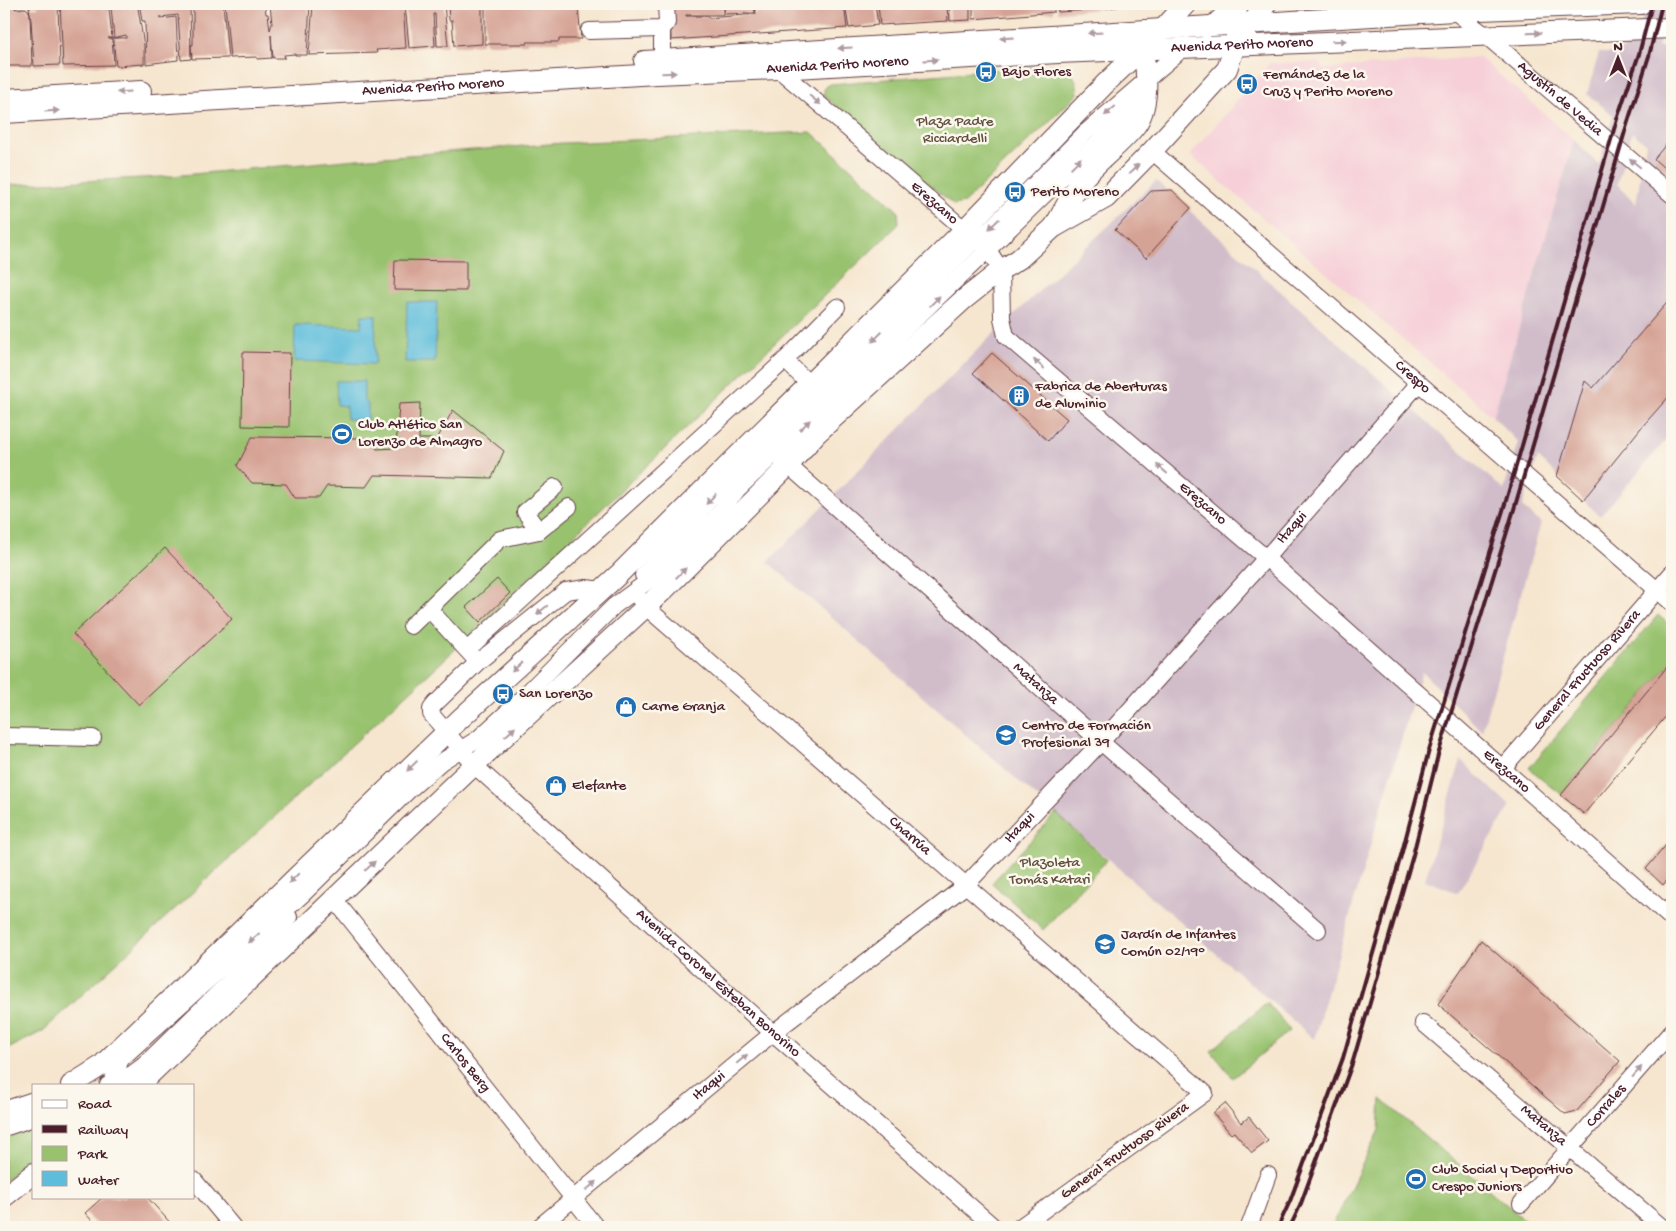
<svg xmlns="http://www.w3.org/2000/svg" width="1676" height="1231" font-family="'Gochi Hand',sans-serif">
<style>
.built{fill:#f6cfd8}
.industrial{fill:#d1bdca;fill-rule:evenodd}
.green{fill:#98c26e;stroke:#71704c}
.water{fill:#5dbddb;stroke:#546e83}
.building{fill:#d5a395}
.lines{fill:none;stroke-linecap:round;stroke-linejoin:round}
.minor-casing{stroke:#643d44;stroke-width:18}
.major-casing{stroke:#643d44;stroke-width:22}
.minor{stroke:#fff;stroke-width:16}
.major{stroke:#fff;stroke-width:20}
.rail{stroke:#4a1f2b;stroke-width:4}
.oneway{fill:#ae9aa0}
.labels{text-anchor:middle;dominant-baseline:central;stroke-width:5;stroke-linejoin:round;paint-order:stroke}
.street-label{font-size:15px;fill:#4a1f2b;stroke:#fbf7ec}
.poi-label{font-size:15px;fill:#4a1f2b;stroke:#fbf7ec;text-anchor:start}
.park-label{font-size:15px;fill:#61503f;stroke:#fbf7ec}
</style>
<rect width="100%" height="100%" fill="#fbf7ec"/>
<filter id="ink" filterUnits="userSpaceOnUse"><feTurbulence type="fractalNoise" baseFrequency=".02" numOctaves="2"/><feDisplacementMap in="SourceGraphic" scale="10" xChannelSelector="R" yChannelSelector="G"/><feConvolveMatrix kernelMatrix="1 2 1 2 8 2 1 2 1" color-interpolation-filters="sRGB"/></filter>
<filter id="wash" filterUnits="userSpaceOnUse"><feTurbulence type="fractalNoise" baseFrequency=".0096" numOctaves="4" result="noise"/><feDisplacementMap in="SourceGraphic" scale="20" xChannelSelector="R" yChannelSelector="G"/><feGaussianBlur stdDeviation="1.12" result="paint"/><feColorMatrix in="noise" values="0 0 0 0 0 0 0 0 0 0 0 0 0 0 0 0 0 1.4 0 .05"/><feComposite in="paint" operator="in"/></filter>
<g filter="url(#wash)">
<rect width="100%" height="100%" fill="#f6e6cf"/>
<!-- built -->
<path class="built" d="M1479 57 1574 140 1493 417 1190 155 1270 63 1320 62 1324 69Z"/>
<!-- industrial -->
<path class="industrial" d="M1647 4H1671L1658 47 1672 48V433L1600 516 1538 457 1522 507 1541 523 1482 731 1422 672 1408 716 1314 1039 768 562 982 345 1156 181 1504 490 1518 442 1493 417 1574 140 1599 165 1613 115 1587 94 1599 53H1616L1635 43ZM1632 132 1646 143 1636 204 1617 184Z
M1461 760 1510 806 1458 893 1425 880Z"/>
<!-- green -->
<path class="green" d="M1059 64C1073 72 1077 78 1078 94L964 203 954 205 824 96V90L827 86 831 84Z
M811 132 898 211 899 224 461 644 43 1031 4 1051V185L160 177 357 159 563 143Z
M1658 615 1672 627V661L1561 794 1529 768Z
M1056 813 1107 860 1043 930 992 883Z
M1267 1003 1290 1030 1233 1078 1211 1051Z
M1381 1099 1533 1227H1332L1379 1130Z
M34 1126V1156L4 1181V1137Z"/>
<!-- water -->
<path class="water" d="M407 302H437L435 362H405Z
M362 315H376L375 364 294 361 295 325 361 327Z
M336 381H364V400L368 404V420L347 419 346 406 337 405Z"/>
<g id="blocks">
<!-- building -->
<path class="building" d="M4 4H31L24 6 15 7V9L26 8 30 13 32 66H4Z
M38 4H58L60 65 34 66 31 21 29 7H38Z
M60 4H103L104 9H109L112 38H108H112L114 65 63 66Z
M105 4H190L191 59 181 60 178 15 160 17 161 19 176 17 178 60 146 64 145 21H142L140 8H138L144 46V64L116 66 113 38H126V35L114 38 111 7H106Z
M193 4H223L228 58 192 59 191 45H193Z
M225 4H262L265 6 266 14H268L270 30 272 24 270 4H310L307 55H295V54L284 55 285 58H273L271 35 272 58 257 59V57L230 58Z
M313 4H403L406 48 376 50 377 53 309 55Z
M405 4H444L448 46H437L435 14H433L435 46 409 48Z
M448 4H482V44L454 46 452 20H449Z
M485 4H576L578 7 581 39H559V42H527V44H485Z
M670 4H723V15H686V16H708V18L756 14 755 4H771V5L772 4H844L847 28 671 40Z
M725 4H754L755 13 724 14Z
M845 4H875L878 25 849 28Z
M878 4H947L948 21 880 25Z
M949 4H970V20L950 21Z
M973 4H1054V12L973 19Z
M1057 4H1131L1132 5 1091 10 1058 12Z
M1672 137V175L1654 159Z
M1172 190 1191 208 1146 258 1115 230 1151 191Z
M395 260 466 261V291L394 290Z
M1672 297V393L1640 429 1583 500 1557 476 1585 381 1593 388Z
M243 352 290 353 289 427 242 426Z
M992 353 1067 419 1048 441 973 373Z
M420 403 419 439H437L453 410 504 451 492 478 374 475 366 487 327 486 319 498H295L286 484 252 483 237 466 252 437 365 438 377 449 396 448 399 404Z
M165 548 232 619 139 705 73 634Z
M497 579 510 593 480 622 466 607Z
M1672 661V709L1584 814 1561 795Z
M1672 838V874L1663 885 1646 869Z
M1481 940 1620 1061 1577 1111 1565 1114 1438 1004Z
M1225 1103 1241 1123 1249 1117 1268 1141 1252 1153 1234 1132 1231 1134 1213 1113Z
M103 1197H147L174 1227H98L85 1213Z"/>
</g>
</g>
<g filter="url(#ink)">
<use href="#blocks" fill-opacity="0" stroke="#643d44" stroke-width="1"/>
<g class="lines">
<!-- minor casing -->
<g class="minor-casing">
<g id="minor">
<path id="s1" d="M1449 7 1485 35 1672 195"/>
<path d="M662 29V60"/>
<path d="M1206 30 1234 4"/>
<path d="M589 31 662 29 667 23 666 4"/>
<path id="s2" d="M778 69 824 108 988 250 1001 270 1002 318 1006 336 1266 558 1672 919"/>
<path id="s3" d="M1152 151 1672 603"/>
<path d="M785 360 809 384"/>
<path id="s4" d="M780 458 1101 742 1318 930"/>
<path d="M539 531 525 512 555 487"/>
<path d="M643 575 686 530 709 500 976 239 990 229 1086 132 1187 45"/>
<path id="s5" d="M602 590 586 588 566 591 478 662 435 704 431 709V714L475 766 773 1033 994 1227"/>
<path id="s6" d="M638 597 646 607 1205 1093 1020 1227"/>
<path d="M429 609 475 659"/>
<path d="M411 626 500 539 539 531 569 507"/>
<path d="M467 650 785 360 837 307"/>
<path d="M4 736 93 738"/>
<path id="s7" d="M1503 768 1672 573"/>
<path id="s8" d="M334 899 596 1227"/>
<path id="s9" d="M1423 1023 1662 1227"/>
<path d="M112 1082 121 1059 303 894 408 791 441 762 479 738 513 707 614 606 651 579 702 534 738 489 999 239 1125 116 1146 81"/>
<path d="M108 1085 132 1074 143 1066 264 948 289 917"/>
<path d="M4 1128 34 1118"/>
<path d="M194 1180 233 1227"/>
<path id="s10" d="M1521 1204 1672 1031"/>
<path id="s11" d="M539 1227 773 1033 965 886 1101 742 1266 558 1419 383"/>
<path d="M1249 1227 1268 1175"/>
</g>
</g>
<!-- major casing -->
<g class="major-casing">
<g id="major">
<path d="M1236 37 1237 4"/>
<path d="M644 61 1454 11 1641 4"/>
<path d="M4 99 141 91"/>
<path id="s12" d="M4 113 657 74 778 69 1058 53 1672 28"/>
<path d="M1054 227C1063 212 1071 194 1082 180 1098 160 1121 145 1136 125 1151 104 1148 61 1138 39"/>
<path d="M71 1085 101 1066 460 719 618 575 965 229 1107 82 1162 30 1186 4"/>
<path d="M139 1085 491 749 663 591 788 466 817 433 962 301 1001 270 1019 259 1053 228 1106 198 1152 151 1227 69 1235 46 1266 4"/>
<path d="M4 1112 34 1102"/>
<path d="M4 1197 34 1173"/>
</g>
</g>
<!-- minor -->
<use href="#minor" class="minor"/>
<!-- major -->
<use href="#major" class="major"/>
<!-- rail -->
<path class="rail" d="M1278 1227 1290 1201 1343 1058 1402 852 1429 750 1505 504 1617 119 1639 54 1652 4
M1290 1227 1300 1206 1353 1061 1413 855 1438 755 1515 506 1626 128 1649 56 1662 4"/>
</g>
<!-- one-way arrows -->
<defs><path id="oneway-solid" d="M-6-.8H1V-3.2L6.5 0L1 3.2V.8H-6Z" transform="scale(1.25)"/></defs>
<g class="oneway">
<use href="#oneway-solid" transform="translate(1095 33) rotate(177)"/>
<use href="#oneway-solid" transform="translate(1534 33) rotate(-2)"/>
<use href="#oneway-solid" transform="translate(1007 38) rotate(176)"/>
<use href="#oneway-solid" transform="translate(1339 41) rotate(-2)"/>
<use href="#oneway-solid" transform="translate(845 48) rotate(177)"/>
<use href="#oneway-solid" transform="translate(931 60) rotate(-3)"/>
<use href="#oneway-solid" transform="translate(669 73) rotate(-2)"/>
<use href="#oneway-solid" transform="translate(124 92) rotate(177)"/>
<use href="#oneway-solid" transform="translate(815 100) rotate(39)"/>
<use href="#oneway-solid" transform="translate(52 111) rotate(-3)"/>
<use href="#oneway-solid" transform="translate(1110 111) rotate(139)"/>
<use href="#oneway-solid" transform="translate(1076 163) rotate(-45)"/>
<use href="#oneway-solid" transform="translate(1635 163) rotate(-140)"/>
<use href="#oneway-solid" transform="translate(1134 169) rotate(-45)"/>
<use href="#oneway-solid" transform="translate(994 224) rotate(136)"/>
<use href="#oneway-solid" transform="translate(935 301) rotate(-44)"/>
<use href="#oneway-solid" transform="translate(877 337) rotate(135)"/>
<use href="#oneway-solid" transform="translate(1039 364) rotate(-139)"/>
<use href="#oneway-solid" transform="translate(805 425) rotate(-44)"/>
<use href="#oneway-solid" transform="translate(1162 469) rotate(-139)"/>
<use href="#oneway-solid" transform="translate(711 499) rotate(133)"/>
<use href="#oneway-solid" transform="translate(681 573) rotate(-45)"/>
<use href="#oneway-solid" transform="translate(542 610) rotate(141)"/>
<use href="#oneway-solid" transform="translate(517 667) rotate(138)"/>
<use href="#oneway-solid" transform="translate(510 732) rotate(-42)"/>
<use href="#oneway-solid" transform="translate(412 766) rotate(136)"/>
<use href="#oneway-solid" transform="translate(370 866) rotate(-43)"/>
<use href="#oneway-solid" transform="translate(294 878) rotate(136)"/>
<use href="#oneway-solid" transform="translate(254 938) rotate(138)"/>
<use href="#oneway-solid" transform="translate(742 1059) rotate(-40)"/>
<use href="#oneway-solid" transform="translate(1637 1072) rotate(-49)"/>
<use href="#oneway-solid" transform="translate(591 1186) rotate(-40)"/>
</g>
</g>
<!-- icons -->
<defs>
<g id="bus-disc" transform="scale(1.125)"><circle r="9.5" fill="#1f6fb2" stroke="#fbf7ec"/><path d="M-5-6H5V4H4V6H2V4H-2V6H-4V4H-5ZM-3.5-4V0h7V-4ZM-3.5 1.2v1.5H-2V1.2ZM2 1.2v1.5H3.5V1.2Z" fill="#fff"/></g>
<g id="building-disc" transform="scale(1.125)"><circle r="9.5" fill="#1f6fb2" stroke="#fbf7ec"/><path d="M-4-6H4V6H1V3H-1V6H-4ZM-2.5-4.3h1.7v1.8h-1.7ZM.8-4.3h1.7v1.8H.8ZM-2.5-1h1.7V.8h-1.7ZM.8-1h1.7V.8H.8Z" fill="#fff"/></g>
<g id="stadium-disc" transform="scale(1.125)"><circle r="9.5" fill="#1f6fb2" stroke="#fbf7ec"/><path d="M0-5a6.5 5 0 1 0 0 10a6.5 5 0 1 0 0-10ZM-3.5-1.8h7v3.6h-7Z" fill="#fff"/></g>
<g id="shop-disc" transform="scale(1.125)"><circle r="9.5" fill="#1f6fb2" stroke="#fbf7ec"/><path d="M-5-2.5h2.3a2.7 3.5 0 0 1 5.4 0H5L5.5 6h-11ZM-1.5-2.5h3a1.5 2.3 0 0 0-3 0Z" fill="#fff"/></g>
<g id="school-disc" transform="scale(1.125)"><circle r="9.5" fill="#1f6fb2" stroke="#fbf7ec"/><path d="M0-5L7-2L0 1L-7-2ZM-4 1L0 2.5L4 1V4Q0 6-4 4Z" fill="#fff"/></g>
</defs>
<g fill-rule="evenodd">
<use href="#bus-disc" x="986" y="72"/>
<use href="#bus-disc" x="1247" y="84"/>
<use href="#bus-disc" x="1015" y="192"/>
<use href="#building-disc" x="1019" y="396"/>
<use href="#stadium-disc" x="342" y="434"/>
<use href="#bus-disc" x="503" y="694"/>
<use href="#shop-disc" x="626" y="707"/>
<use href="#school-disc" x="1006" y="735"/>
<use href="#shop-disc" x="556" y="786"/>
<use href="#school-disc" x="1105" y="944"/>
<use href="#stadium-disc" x="1416" y="1179"/>
</g>
<g class="labels">
<!-- street labels -->
<g class="street-label">
<text stroke="none"><textPath href="#s12" startOffset="1240">Avenida Perito Moreno</textPath></text>
<text stroke="none"><textPath href="#s12" startOffset="835">Avenida Perito Moreno</textPath></text>
<text stroke="none"><textPath href="#s12" startOffset="430">Avenida Perito Moreno</textPath></text>
<text stroke="none"><textPath href="#s1" startOffset="144">Agustín de Vedia</textPath></text>
<text stroke="none"><textPath href="#s2" startOffset="206">Erezcano</textPath></text>
<text stroke="none"><textPath href="#s3" startOffset="345">Crespo</textPath></text>
<text stroke="none"><textPath href="#s2" startOffset="626">Erezcano</textPath></text>
<text stroke="none"><textPath href="#s11" startOffset="1031">Itaqui</textPath></text>
<text stroke="none"><textPath href="#s7" startOffset="129">General Fructuoso Rivera</textPath></text>
<text stroke="none"><textPath href="#s4" startOffset="341">Matanza</textPath></text>
<text stroke="none"><textPath href="#s2" startOffset="1031">Erezcano</textPath></text>
<text stroke="none"><textPath href="#s11" startOffset="626">Itaqui</textPath></text>
<text stroke="none"><textPath href="#s6" startOffset="362">Charrúa</textPath></text>
<text stroke="none"><textPath href="#s5" startOffset="615">Avenida Coronel Esteban Bonorino</textPath></text>
<text stroke="none"><textPath href="#s8" startOffset="210">Carlos Berg</textPath></text>
<text stroke="none"><textPath href="#s11" startOffset="221">Itaqui</textPath></text>
<text stroke="none"><textPath href="#s10" startOffset="130">Corrales</textPath></text>
<text stroke="none"><textPath href="#s9" startOffset="158">Matanza</textPath></text>
<text transform="translate(1125 1151) rotate(-36)">General Fructuoso Rivera</text>
</g>
<!-- poi labels -->
<g class="poi-label">
<text x="1002" y="72">Bajo Flores</text>
<text x="1263" y="75">Fernández de la<tspan x="1263" dy="17">Cruz y Perito Moreno</tspan></text>
<text x="1031" y="192">Perito Moreno</text>
<text x="1035" y="387">Fabrica de Aberturas<tspan x="1035" dy="17">de Aluminio</tspan></text>
<text x="358" y="425">Club Atlético San<tspan x="358" dy="17">Lorenzo de Almagro</tspan></text>
<text x="519" y="694">San Lorenzo</text>
<text x="642" y="707">Carne Granja</text>
<text x="1022" y="726">Centro de Formación<tspan x="1022" dy="17">Profesional 39</tspan></text>
<text x="572" y="786">Elefante</text>
<text x="1121" y="935">Jardín de Infantes<tspan x="1121" dy="17">Común 02/19°</tspan></text>
<text x="1432" y="1170">Club Social y Deportivo<tspan x="1432" dy="17">Crespo Juniors</tspan></text>
</g>
<!-- park labels -->
<g class="park-label">
<text x="955" y="122">Plaza Padre<tspan x="955" dy="17">Ricciardelli</tspan></text>
<text x="1050" y="863">Plazoleta<tspan x="1050" dy="17">Tomás Katari</tspan></text>
</g>
</g>
<!-- margin -->
<rect width="1676" height="1231" fill="none" stroke="#fbf7ec" stroke-width="20"/>
<!-- legend -->
<rect x="32" y="1084" width="162" height="115" fill="#fbf7ec" stroke="#b4a19f"/>
<rect x="42" y="1100" width="25" height="8" fill="#ffffff" stroke="#b4a19f"/>
<text x="78" y="1108" font-size="15" fill="#4a1f2b">Road</text>
<rect x="42" y="1125" width="25" height="8" fill="#4a1f2b" stroke="#b4a19f"/>
<text x="78" y="1134" font-size="15" fill="#4a1f2b">Railway</text>
<rect x="42" y="1146" width="25" height="15" fill="#98c26e" stroke="#b4a19f"/>
<text x="78" y="1158" font-size="15" fill="#4a1f2b">Park</text>
<rect x="42" y="1171" width="25" height="15" fill="#5dbddb" stroke="#b4a19f"/>
<text x="78" y="1184" font-size="15" fill="#4a1f2b">Water</text>
<!-- north arrow -->
<g transform="translate(1618 58)" stroke="#fbf7ec" stroke-width="4" paint-order="stroke">
<path d="M0-4L9 19L0 12L-9 19Z" fill="#4a1f2b"/>
<text y="-8" font-size="14" font-weight="bold" text-anchor="middle" fill="#4a1f2b">N</text>
</g>
</svg>
